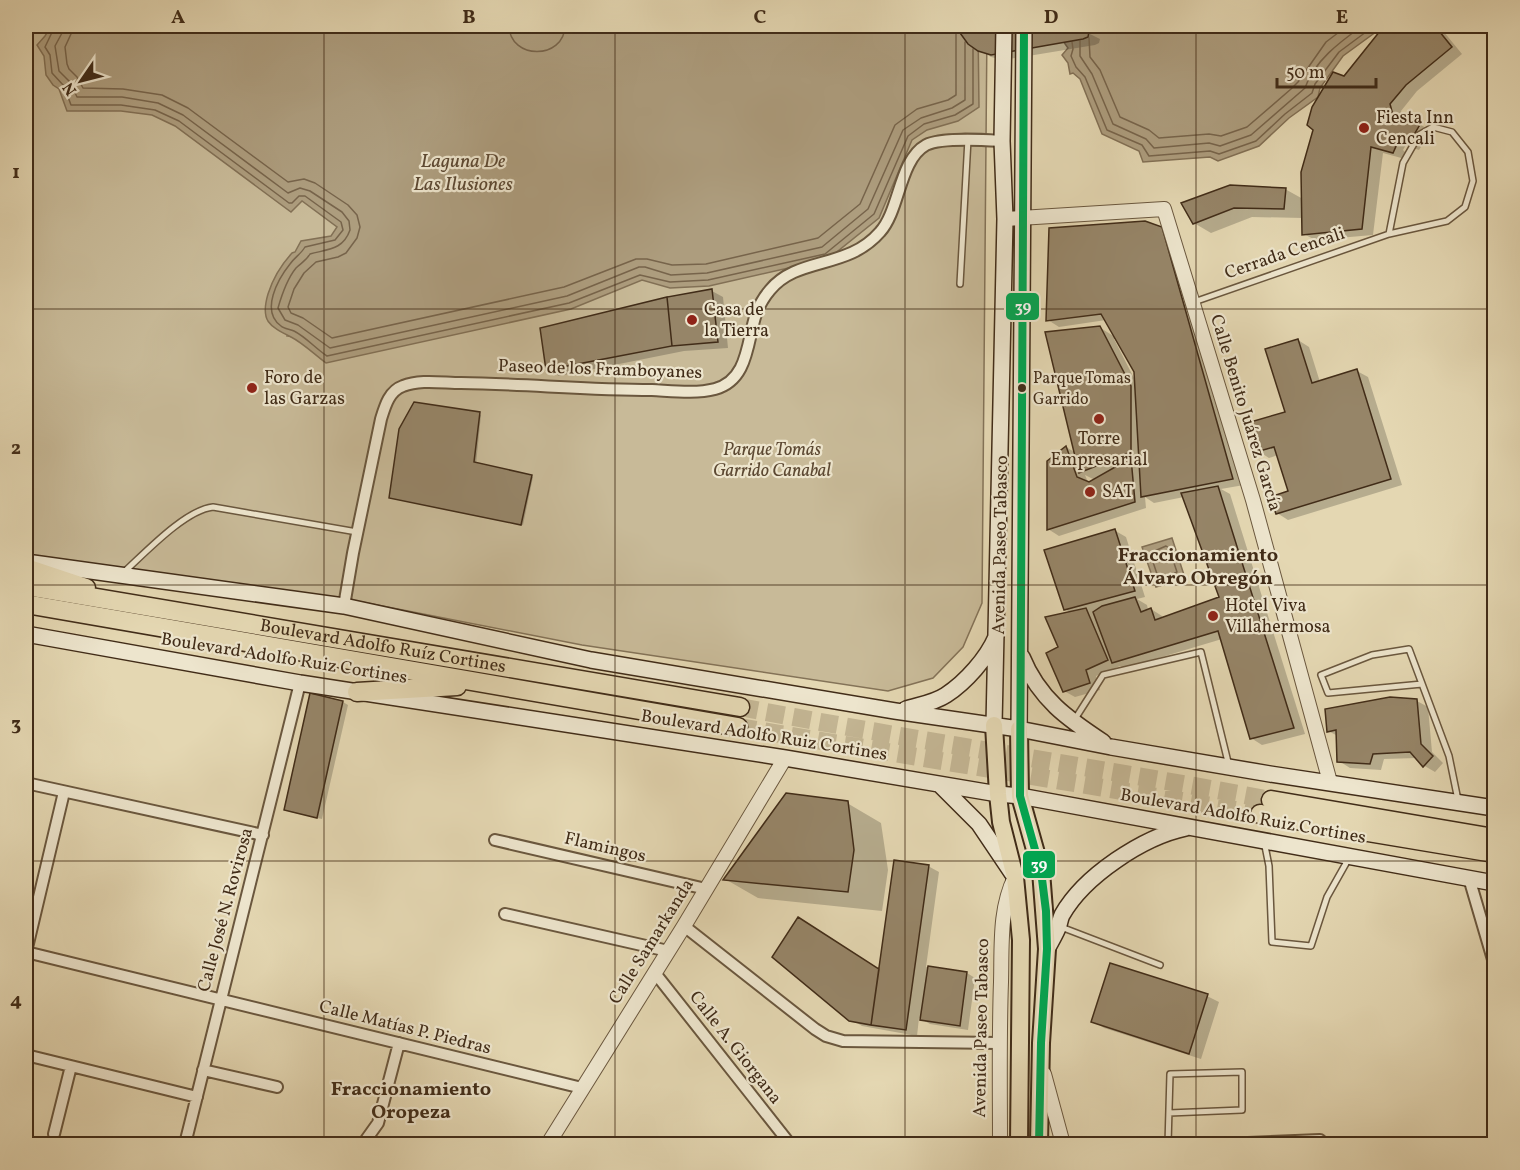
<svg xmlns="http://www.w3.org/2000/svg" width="1520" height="1170" font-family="Vollkorn,serif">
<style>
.green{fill:#c8ba98;stroke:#847358;stroke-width:1.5}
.water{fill:#ad9d7e;stroke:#827055;stroke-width:1.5}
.shadow{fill:#0003;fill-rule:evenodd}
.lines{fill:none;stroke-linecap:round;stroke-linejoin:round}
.shore{stroke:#77644b;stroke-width:1.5}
.building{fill:#968568;stroke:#412c18;stroke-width:1.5}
.trunk-tunnel{stroke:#c3b593;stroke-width:18;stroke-dasharray:18 9;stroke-linecap:butt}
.service-casing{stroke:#6a573e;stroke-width:8}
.minor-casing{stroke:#6a573e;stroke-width:14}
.tertiary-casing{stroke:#6a573e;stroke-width:16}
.secondary-casing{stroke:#412c18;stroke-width:18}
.primary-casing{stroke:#412c18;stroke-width:20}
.trunk-casing{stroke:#412c18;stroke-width:21}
.service{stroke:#ede5cd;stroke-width:5}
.minor{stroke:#ede5cd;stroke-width:10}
.tertiary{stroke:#ede5cd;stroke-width:14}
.secondary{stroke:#ede5cd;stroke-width:15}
.primary{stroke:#e4d7b2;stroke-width:16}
.trunk{stroke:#e4d7b2;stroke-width:18}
.bus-1-casing{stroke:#ede5cd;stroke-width:12}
.bus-1{stroke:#00a651;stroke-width:8}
.grid{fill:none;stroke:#412c18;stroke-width:1.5;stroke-opacity:0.55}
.poi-dot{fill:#8f2418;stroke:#ede5cd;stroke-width:2}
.bus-dot{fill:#412c18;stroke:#ede5cd;stroke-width:2}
.labels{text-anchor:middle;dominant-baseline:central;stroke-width:4.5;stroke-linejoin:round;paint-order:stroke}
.bus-label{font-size:16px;fill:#412c18;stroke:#ede5cd;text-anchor:start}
.poi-label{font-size:18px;fill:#412c18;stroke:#ede5cd;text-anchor:start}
.street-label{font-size:18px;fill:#412c18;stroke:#ede5cd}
.park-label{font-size:18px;font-style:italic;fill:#5c4832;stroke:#ede5cd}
.water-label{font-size:20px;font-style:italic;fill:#5c4832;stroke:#ede5cd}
.neighbourhood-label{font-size:20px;font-weight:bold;fill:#412c18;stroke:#ede5cd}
.line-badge{stroke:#ede5cd;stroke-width:2}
.badge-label{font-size:16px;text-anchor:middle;font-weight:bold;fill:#fff}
.neatline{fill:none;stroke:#412c18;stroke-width:2}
.grid-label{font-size:20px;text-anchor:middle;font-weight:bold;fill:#412c18}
</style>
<rect width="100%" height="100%" fill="#e4d7b2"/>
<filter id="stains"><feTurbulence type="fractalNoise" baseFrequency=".00333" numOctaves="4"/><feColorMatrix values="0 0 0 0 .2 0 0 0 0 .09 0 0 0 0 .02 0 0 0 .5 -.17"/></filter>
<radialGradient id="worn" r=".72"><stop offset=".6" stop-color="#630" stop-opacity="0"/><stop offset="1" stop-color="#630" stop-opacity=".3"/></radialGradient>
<!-- green -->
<path class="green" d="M26 26H64L341 221 287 336 307 339 931 26H987L982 603 963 647 933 678 888 691 582 645 362 602 26 555Z"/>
<!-- water -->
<path class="water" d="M51 26H498L538 29 562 26H978L979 107 958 121 927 130 912 140 879 218 828 259 709 286 670 288 642 280 571 309 326 363C315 355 303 343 291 337 269 326 260 321 268 294 273 278 281 265 292 253L295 252 301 241 331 236 337 227 302 201 291 212 175 126 152 115 121 111H67L59 89 53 85 46 75 44 56 37 45 45 36Z
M1066 26H1384L1343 56 1320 88 1318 97 1289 118 1259 146 1218 161 1210 157 1143 162 1139 151 1102 134 1080 79 1073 73 1070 74 1068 63 1062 55 1068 48 1063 41 1061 28 1066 29Z
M1172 538 1185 578 1156 587 1142 547Z"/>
<!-- shadow -->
<path class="shadow" d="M957 26H984L991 33H1088L1100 39 1099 43 1095 45 1003 60 991 57 969 43Z
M1386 26H1439L1462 54 1417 91 1401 111 1403 119 1418 124 1403 150 1405 152 1421 125 1431 131 1419 150 1410 147 1405 159 1383 153 1373 235 1315 240 1304 234 1303 218 1252 217 1211 233 1194 223 1184 204 1285 189 1303 199 1344 77Z
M1161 229 1173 235 1244 485 1221 489 1230 494 1305 734 1262 745 1251 738 1222 639 1125 668 1120 666 1096 676 1100 690 1075 697 1064 691 1060 648 1071 613 1065 609 1114 530 1126 537 1145 597 1137 599 1147 605 1148 610 1151 609 1162 616 1163 619 1221 598 1184 497 1154 503 1145 497 1146 508 1059 536 1048 529 1066 447 1076 453 1099 327 1115 337 1106 320 1059 327 1048 320ZM1116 338 1135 372 1136 382 1114 339ZM1141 458V466L1133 461ZM1085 475 1095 480 1088 482Z
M712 291 723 297 728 348 684 351 559 376 547 369Z
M1298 340 1309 347 1320 382 1357 371 1368 377 1402 485 1288 520 1277 513 1289 492 1278 455 1269 458 1258 451 1287 412Z
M479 414 481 415 476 464 533 477 523 525 392 498Z
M1417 701 1428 707 1432 752 1443 763 1435 772 1423 765 1417 758 1384 759 1381 770 1350 768 1339 761 1338 736 1328 731Z
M343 702 348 705 322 819 290 812 285 809Z
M847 803 881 823 888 870 882 911 758 898 725 879Z
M928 866 939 872 926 967 967 973 975 978 968 1030 930 1024 919 1018 917 1036 862 1026 850 1019 880 971Z
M1111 965 1207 996 1219 1002 1201 1059 1104 1028 1093 1021Z"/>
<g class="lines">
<!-- shore -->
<path class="shore" d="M55 26 45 47 50 55 52 73 64 86 71 105H121L155 110 179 121 289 203H292L299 196H305L341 222 343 230 335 240 305 247C301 254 295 257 290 264 278 279 260 311 281 326 284 329 290 329 294 331 306 337 316 349 327 356L569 303 640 275 670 282 708 280 825 254 874 214 908 136 924 124 955 115 973 104V49
M63 26 62 33 55 46 59 71 70 82 77 97H122L158 103 183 115 288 193 300 188 310 191 342 212 349 221 350 230C343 250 328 249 310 254 306 261 301 263 296 268 287 279 282 294 278 308L285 320 298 325 330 348 567 296 639 267H645L671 275 707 273 822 247 868 209 903 130 921 118 952 108 965 100V42
M72 26 71 34 65 47 67 64 69 69 77 77 83 88 123 89 162 95 188 108 288 182 304 179 315 183 348 205 357 215 360 227 357 238 346 253 338 257 316 262 304 273 294 289 288 307 291 313 303 318 332 338 564 287 636 259H647L672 265 706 264 818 238 860 204 895 125 917 109 948 100 956 95V30
M509 26C510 60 564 60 565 26
M1089 38 1090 57 1100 70 1120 117 1149 130 1159 138 1209 134 1221 136 1247 127 1291 89 1298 82 1326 42 1347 26
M1080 41V56L1092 74 1113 124 1146 139 1154 148 1209 143 1220 146 1251 135 1305 88C1314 61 1340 42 1362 26
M1072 42 1073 49 1071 56 1076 67 1085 77 1107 130 1142 145 1149 156 1210 151 1219 154 1256 141 1285 114 1312 93 1315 84 1339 52 1374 26
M1166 546 1169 548 1177 572 1161 579 1158 577 1150 553Z"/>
</g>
<!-- building -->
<path class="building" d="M955 26H979L992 33H998L1082 29 1089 31 1088 37 1083 39 991 55 978 51 968 44Z
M1384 26H1435L1452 47 1406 85 1390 104 1393 115 1421 123 1408 145 1398 142 1393 153 1371 147 1362 229 1302 235 1301 172 1313 130 1307 125 1312 107 1333 72 1344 76Z
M1230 185 1286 188 1284 209 1234 208 1193 224 1181 203Z
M1145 221 1162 227 1233 479 1141 497 1134 372 1101 314 1046 321 1049 228Z
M712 289 718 342 672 346 667 297Z
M667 297 672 346 546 370 540 328Z
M1100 326 1131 386V452L1079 473 1045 332Z
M1298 339 1312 383 1357 369 1391 479 1276 514 1270 497 1288 491 1274 447 1256 452 1247 423 1285 412 1265 349Z
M414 402 480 412 474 462 532 475 521 525 389 498 399 429Z
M1066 446 1077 477 1089 482 1131 458 1135 502 1047 530V461Z
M1218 486 1294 728 1250 739 1218 631 1112 663 1093 612 1102 606 1135 597 1141 612 1151 608 1155 620 1219 597 1181 493Z
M1115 529 1135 591 1064 610 1044 550Z
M1086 608 1108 660 1086 670 1090 683 1063 692 1046 653 1058 647 1045 617Z
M310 693 343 701 317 818 284 810Z
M1390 697 1417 699 1421 744 1433 756 1423 767 1410 752 1373 754 1370 764 1337 762 1336 730 1327 732 1325 709Z
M786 793 848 801 854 850 848 892 723 880Z
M894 860 929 865 906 1030 871 1025Z
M798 917 879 969 871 1025 849 1021 772 957Z
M1110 963 1208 994 1189 1054 1091 1022Z
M928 966 967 972 960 1026 920 1020Z"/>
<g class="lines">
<!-- trunk-tunnel -->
<path class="trunk-tunnel" d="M740 707C917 741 1095 767 1271 800
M738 727 1260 814"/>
<!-- service casing -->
<g class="service-casing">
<path id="service" d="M960 284 968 139
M1194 302 1389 234 1447 221 1465 207 1473 181 1468 152 1452 132 1433 127 1419 135 1403 163 1389 234
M123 573C145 553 185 510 213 507L357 532
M1422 684 1328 693 1321 675 1372 655 1409 649 1449 756 1458 800
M1075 719 1103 675 1201 652 1229 766
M1264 841 1269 866 1272 942 1311 946 1327 897 1349 858
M1061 927 1160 965
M1168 1144 1170 1074 1242 1072V1110L1169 1113"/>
</g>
<!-- minor casing -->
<g class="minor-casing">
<path id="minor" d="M344 606 353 553 381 419C385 406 389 391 403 386 420 379 443 383 461 383 525 384 588 390 652 390 672 391 696 394 715 389 749 380 747 340 756 314 759 306 764 297 770 290 798 256 847 270 880 232 900 210 899 160 926 145 941 137 985 140 1002 141
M26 783 263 835
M495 840 706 889
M1469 878 1494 963
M505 914 668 951
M684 926 815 1029 826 1036 843 1041 999 1043
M26 952 582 1088
M26 952 64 792
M655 973 790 1144
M26 1055 197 1097
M203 1070 277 1087
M54 1134 71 1066
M185 1144 300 683
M363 1144 378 1123 399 1043
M1223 1144 1320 1140 1324 1144"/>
</g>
<!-- tertiary casing -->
<g class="tertiary-casing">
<path id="tertiary" d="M1005 219 1164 209 1253 500 1330 782
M1044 1074 1063 1144
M548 1144 684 926 785 758
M1000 1144C1000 1090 999 1036 1001 982 1002 947 999 909 1015 877"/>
</g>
<!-- secondary casing -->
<g class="secondary-casing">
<path id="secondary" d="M26 562 344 606 591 660 895 711 1019 729 1111 747 1270 774 1494 808
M26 634 300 683 785 758 998 794 1020 796 1494 883
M1022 657C1039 699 1068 719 1103 742
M906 709C919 705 934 703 946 695 966 682 987 658 996 637
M994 725 1005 219 1002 141 1004 26
M1019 729 1024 26
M940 785 979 824 1012 873
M1047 949C1051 942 1055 935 1058 928 1060 923 1060 919 1062 915 1084 876 1143 837 1186 828"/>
</g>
<!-- primary casing -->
<g class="primary-casing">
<path id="primary" d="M994 725 998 794 1001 822 1015 877 1021 940 1019 1144
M1019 729 1020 796 1041 871 1047 949 1041 1043 1039 1144"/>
</g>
<!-- trunk casing -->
<g class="trunk-casing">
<g id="trunk">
<path d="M26 568 86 588"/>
<path id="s1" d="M26 586 740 707"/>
<path d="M26 604 738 727"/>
<path d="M357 692 457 686"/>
<path d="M1271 800 1494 838"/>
<path d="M1260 814 1494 853"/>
</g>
</g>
<!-- service -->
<use href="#service" class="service"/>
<!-- minor -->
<use href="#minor" class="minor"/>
<!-- tertiary -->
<use href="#tertiary" class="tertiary"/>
<!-- secondary -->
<use href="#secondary" class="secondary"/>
<!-- primary -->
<use href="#primary" class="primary"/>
<!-- trunk -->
<use href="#trunk" class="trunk"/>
<!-- bus-1 casing -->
<g class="bus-1-casing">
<path id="bus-1" d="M1024 26 1020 796 1041 871 1046 911 1047 949 1041 1043 1039 1144"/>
</g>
<!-- bus-1 -->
<use href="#bus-1" class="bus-1"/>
</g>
<!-- grid -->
<path class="grid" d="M324 26V1144M615 26V1144M905 26V1144M1196 26V1144M26 309H1494M26 585H1494M26 861H1494"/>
<!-- markers -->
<g class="poi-dot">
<circle cx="1364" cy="128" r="6"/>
<circle cx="692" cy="320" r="6"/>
<circle cx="252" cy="388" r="6"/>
<circle cx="1099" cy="419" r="6"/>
<circle cx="1090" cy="492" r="6"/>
<circle cx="1213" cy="616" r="6"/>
</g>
<circle class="bus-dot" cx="1022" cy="388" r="5"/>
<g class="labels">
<!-- bus labels -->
<g class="bus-label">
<text x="1033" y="379">Parque Tomas<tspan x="1033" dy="21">Garrido</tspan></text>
</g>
<!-- poi labels -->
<g class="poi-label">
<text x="1376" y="118">Fiesta Inn<tspan x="1376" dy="21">Cencali</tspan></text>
<text x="704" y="310">Casa de<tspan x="704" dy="21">la Tierra</tspan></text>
<text x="264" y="378">Foro de<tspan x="264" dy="21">las Garzas</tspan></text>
<text x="1099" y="439" text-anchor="middle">Torre<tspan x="1099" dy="21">Empresarial</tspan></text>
<text x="1102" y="492">SAT</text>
<text x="1225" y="606">Hotel Viva<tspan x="1225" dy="21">Villahermosa</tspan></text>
</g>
<!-- street labels -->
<g class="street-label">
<text transform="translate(1285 254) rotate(-19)">Cerrada Cencali</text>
<text transform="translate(600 370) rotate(2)">Paseo de los Framboyanes</text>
<text transform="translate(1245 413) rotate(73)">Calle Benito Juárez García</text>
<text transform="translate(1001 545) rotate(-89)">Avenida Paseo Tabasco</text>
<text stroke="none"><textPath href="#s1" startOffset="362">Boulevard Adolfo Ruíz Cortines</textPath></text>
<text transform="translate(284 659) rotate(9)">Boulevard Adolfo Ruiz Cortines</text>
<text transform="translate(764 736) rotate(9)">Boulevard Adolfo Ruiz Cortines</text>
<text transform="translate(1243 817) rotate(10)">Boulevard Adolfo Ruiz Cortines</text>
<text transform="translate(605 848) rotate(13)">Flamingos</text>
<text transform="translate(226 910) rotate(-75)">Calle José N. Rovirosa</text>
<text transform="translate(652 942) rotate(-58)">Calle Samarkanda</text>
<text transform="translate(405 1028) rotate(14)">Calle Matías P. Piedras</text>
<text transform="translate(982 1028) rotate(-89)">Avenida Paseo Tabasco</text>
<text transform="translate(735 1048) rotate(52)">Calle A. Giorgana</text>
</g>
<!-- park labels -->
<g class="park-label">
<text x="772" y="450">Parque Tomás<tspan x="772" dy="21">Garrido Canabal</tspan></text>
</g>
<!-- water labels -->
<g class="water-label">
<text x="463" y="162">Laguna De<tspan x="463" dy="23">Las Ilusiones</tspan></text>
</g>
<!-- neighbourhood labels -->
<g class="neighbourhood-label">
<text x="1198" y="556">Fraccionamiento<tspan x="1198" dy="23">Álvaro Obregón</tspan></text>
<text x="411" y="1090">Fraccionamiento<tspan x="411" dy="23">Oropeza</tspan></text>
</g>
</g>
<g class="line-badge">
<rect x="1005" y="292" width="35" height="29" rx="6" fill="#00a651"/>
<rect x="1022" y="850" width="34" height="29" rx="6" fill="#00a651"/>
</g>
<g class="badge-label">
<text x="1023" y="312">39</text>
<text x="1039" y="870">39</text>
</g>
<!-- margin -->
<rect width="1520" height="1170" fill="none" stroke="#e4d7b2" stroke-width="66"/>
<!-- north arrow -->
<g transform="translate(81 81) rotate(235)" stroke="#ede5cd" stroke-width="4.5" paint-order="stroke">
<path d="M0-4.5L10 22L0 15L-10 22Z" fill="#412c18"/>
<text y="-9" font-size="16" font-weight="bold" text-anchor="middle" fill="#412c18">N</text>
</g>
<!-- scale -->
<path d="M1277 78v9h99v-9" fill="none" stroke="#412c18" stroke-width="3"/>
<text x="1286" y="78" font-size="18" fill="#412c18" stroke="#ede5cd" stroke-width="4.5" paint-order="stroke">50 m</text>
<rect x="33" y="33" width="1454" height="1104" class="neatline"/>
<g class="grid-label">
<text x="178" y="23">A</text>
<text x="469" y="23">B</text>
<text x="760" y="23">C</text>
<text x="1051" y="23">D</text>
<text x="1342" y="23">E</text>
<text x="16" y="178">1</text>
<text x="16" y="454">2</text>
<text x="16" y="730">3</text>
<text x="16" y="1006">4</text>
</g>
<rect width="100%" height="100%" filter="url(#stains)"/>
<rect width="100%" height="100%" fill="url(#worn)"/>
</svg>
